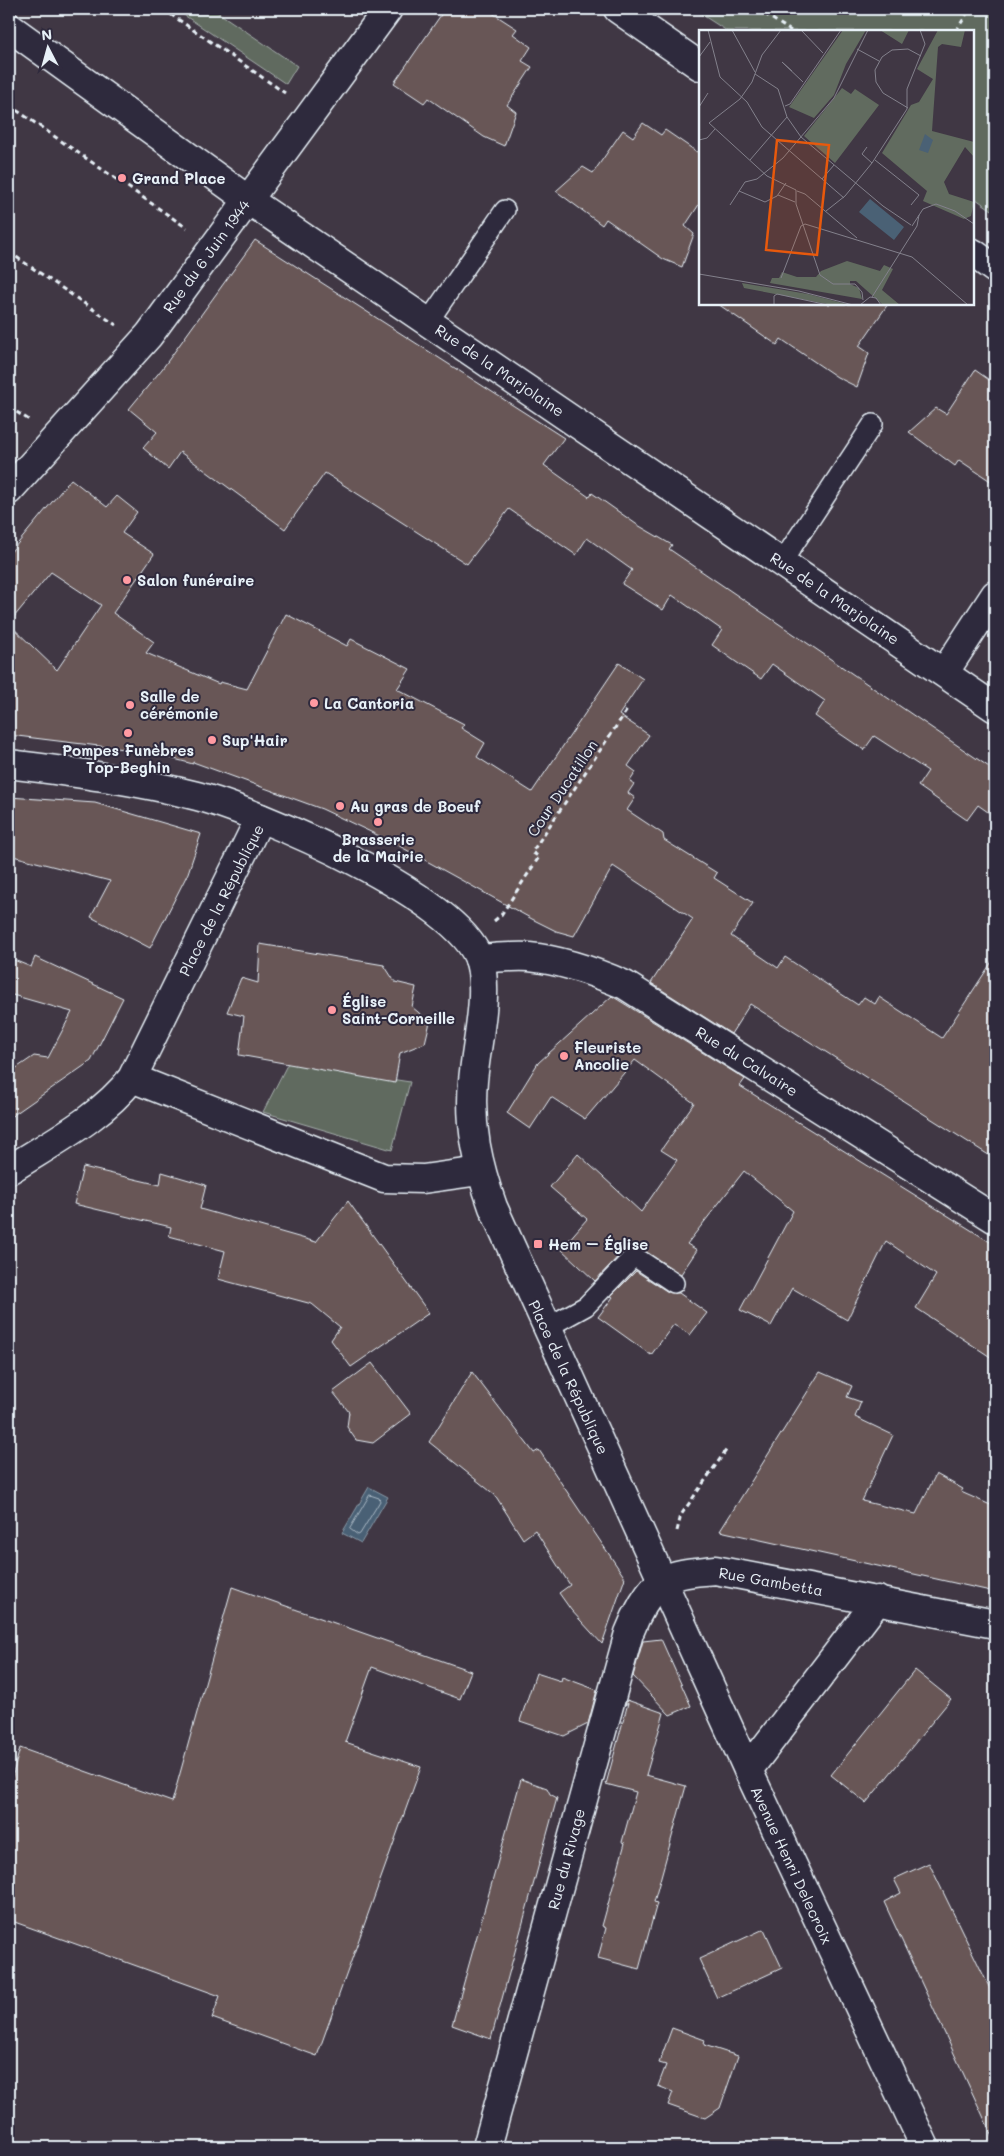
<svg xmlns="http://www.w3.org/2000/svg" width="1004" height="2156" font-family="Mali,sans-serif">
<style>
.green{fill:#616b5f;stroke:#a4aeac}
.water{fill:#4a6175;stroke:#899ba9}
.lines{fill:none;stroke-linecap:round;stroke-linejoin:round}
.shore{stroke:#a9b7c4;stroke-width:1}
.building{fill:#685656;stroke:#e8f1f8}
.lane-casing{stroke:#e8f1f8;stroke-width:22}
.street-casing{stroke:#e8f1f8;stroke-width:31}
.secondary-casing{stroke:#e8f1f8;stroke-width:31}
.path{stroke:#e8f1f8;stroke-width:3;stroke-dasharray:5 4;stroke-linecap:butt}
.lane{stroke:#2f2a3d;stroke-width:19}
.street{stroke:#2f2a3d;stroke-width:28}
.secondary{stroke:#2f2a3d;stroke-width:28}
.poi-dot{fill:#ff9aa2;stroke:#2f2a3d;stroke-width:2}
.labels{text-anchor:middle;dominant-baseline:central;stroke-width:4;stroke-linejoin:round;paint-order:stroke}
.poi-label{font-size:15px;font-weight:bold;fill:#e8f1f8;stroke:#2f2a3d;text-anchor:start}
.street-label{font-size:15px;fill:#e8f1f8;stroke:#2f2a3d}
.inset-road{fill:none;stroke:#83818c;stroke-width:1}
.view{fill:#e8590c;fill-opacity:0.15;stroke:#e8590c;stroke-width:2.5}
.inset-edge{fill:none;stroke:#e8f1f8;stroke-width:2.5}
</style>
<rect width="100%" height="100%" fill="#403744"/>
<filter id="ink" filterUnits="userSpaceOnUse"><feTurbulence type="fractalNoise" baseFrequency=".02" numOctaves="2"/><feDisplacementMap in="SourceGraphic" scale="10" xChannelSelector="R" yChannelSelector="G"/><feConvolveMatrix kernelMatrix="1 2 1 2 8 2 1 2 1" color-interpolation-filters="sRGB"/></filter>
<g filter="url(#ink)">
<!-- green -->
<path class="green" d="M175 9H213L297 66 286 84Z
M693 9H995V212L973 197V31H727Z
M288 1063 410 1082 392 1150 263 1112Z"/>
<!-- water -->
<path class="water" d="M369 1487 388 1497 361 1543 342 1533Z"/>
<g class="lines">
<!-- shore -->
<path class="shore" d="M370 1495 379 1498 380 1501 360 1534 358 1535 350 1529Z"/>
</g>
<!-- building -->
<path class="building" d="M445 9H486L517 29 513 34 531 47 522 61 532 67 507 105 516 112 504 146 484 137 428 98 424 103 394 83Z
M643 123 661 135 665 130 700 154V203L685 226 694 234 682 267 663 259 606 219 602 225 556 191 583 167 593 173 623 130 633 137Z
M255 240 564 438 544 465 589 497 592 493 636 524 672 545 669 549 995 771V817L978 805 967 820 918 786 928 771 874 736 864 750 839 733 815 716 825 701 772 664 761 679 736 662 712 645 722 630 672 595 663 610 622 584 632 570 587 538 576 555 509 509 467 564 325 473 285 529 180 452 168 469 143 448 157 432 129 409 162 369Z
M718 304H888L859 346 869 353 857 387 837 377 781 339 777 345Z
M975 370 995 384V484L959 460 955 466 909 432 936 408 946 414Z
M71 479 107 507 117 496 137 512 122 533 154 554 113 613 154 642 146 653 219 684 220 682 247 689 286 614 347 646 351 639 410 669 397 689 464 724 461 728 485 743 477 757 532 792 619 663 643 679 619 715 649 735 628 766 636 772 630 781 634 784 628 793 635 798 627 810 663 834 664 840 717 873 714 878 753 903 731 936 778 968 785 957 858 1005 864 997 875 1004 879 997 942 1038 995 957V1159L750 1004 731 1034 651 983 693 919 613 866 574 936 556 931 532 919 392 842 322 809 193 762V764L148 752 9 735V624L57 670 101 605 51 572 9 623V554Z
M9 797 95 803 201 834 188 873 150 948 91 917 110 881 9 855Z
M260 944 384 965 395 982 416 987 412 1007 430 1022 425 1043 400 1053 395 1083 239 1055 244 1016 227 1012 241 978 258 983Z
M35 957 123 998 91 1061 9 1118V1073L34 1056 48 1058 72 1012 9 994V958L31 967Z
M612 996 745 1079 740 1086 995 1245V1360L916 1308 936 1275 886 1241 847 1320 792 1288 771 1326 740 1310 793 1211 744 1171 687 1244 697 1250 681 1274 635 1245 626 1248 595 1281 561 1249 587 1219 550 1187 578 1154 641 1212 677 1160 661 1150 694 1103 635 1060 585 1119 551 1097 530 1129 507 1113 538 1063Z
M83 1167 160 1185 162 1172 206 1185 200 1209 316 1242 348 1201 429 1313 351 1367 331 1340 340 1327 312 1304 218 1279 225 1251 169 1236 171 1227 74 1204Z
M636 1271 668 1292 679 1293 707 1313 690 1335 674 1324 651 1355 598 1317 613 1297 611 1296Z
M372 1363 411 1414 373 1443 356 1440 347 1427 349 1412 333 1392Z
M472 1372 534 1453 539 1450 625 1578 602 1644 571 1610 559 1593 570 1585 535 1530 523 1539 495 1495 429 1442Z
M820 1372 852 1386 847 1397 861 1402 855 1417 893 1435 862 1501 916 1514 936 1474 963 1489 961 1492 995 1507V1592L720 1531Z
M232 1587 471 1671 460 1699 372 1667 345 1742 421 1767 317 2056 212 2018 220 1996 9 1920V1789L20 1748 172 1802Z
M661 1639 691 1706 670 1715 633 1676 643 1641Z
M915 1670 951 1699 866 1803 831 1775Z
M536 1673 561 1681 562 1677 597 1690 588 1724 564 1736 520 1721Z
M627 1700 664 1713 646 1775 686 1786 654 1902 657 1903 639 1969 598 1958 606 1928 602 1926 625 1843 622 1842 636 1792 606 1784 628 1703 625 1705Z
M521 1779 547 1788 550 1794 557 1798 491 2039 452 2025Z
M929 1863 995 1999V2142L884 1902 901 1893 894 1879Z
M764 1929 782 1968 717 1998 699 1959Z
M672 2028 705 2040 704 2045 738 2056 720 2108 705 2118 668 2105 673 2092 658 2086 666 2065 659 2063Z"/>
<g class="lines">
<!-- lane casing -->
<g class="lane-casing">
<path id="lane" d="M428 322 505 210
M782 562 873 424
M546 1328 586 1306 634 1256 674 1283"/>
</g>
<!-- street casing -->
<g class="street-casing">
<path id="street" d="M618 9 700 66
M9 27 247 199 995 708
M973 253 995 269
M9 490 149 335 388 9
M944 673 995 595
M479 959C495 958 513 956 529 957 562 960 595 972 625 985L995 1219
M132 1078 384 1178 423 1179 480 1171
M9 1170C51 1143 101 1118 132 1078L260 818
M748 1770 878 1600
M487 2147 629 1633C635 1617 649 1589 664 1580 678 1572 699 1572 715 1570L995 1624"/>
</g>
<!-- secondary casing -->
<g class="secondary-casing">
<path id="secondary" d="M9 764C72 772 135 780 197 796 258 812 462 898 480 962 489 996 476 1045 473 1081 469 1126 478 1165 493 1207L748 1770 925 2147"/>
</g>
<!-- path -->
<path class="path" d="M163 9 285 93
M757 9 791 31
M956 31 970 9
M9 105 187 228
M9 252 116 325
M9 407 29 420
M494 921 501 915 539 857 532 852 627 710
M677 1531 681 1515 727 1449"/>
<!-- lane -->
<use href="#lane" class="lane"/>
<!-- street -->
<use href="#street" class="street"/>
<!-- secondary -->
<use href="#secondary" class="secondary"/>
</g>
</g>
<!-- markers -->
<g class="poi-dot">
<circle cx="122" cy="178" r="5"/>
<circle cx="127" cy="580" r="5"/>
<circle cx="314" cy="703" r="5"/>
<circle cx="130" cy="705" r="5"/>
<circle cx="128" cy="733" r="5"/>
<circle cx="212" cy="740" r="5"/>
<circle cx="340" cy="806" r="5"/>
<circle cx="378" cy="822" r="5"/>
<circle cx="332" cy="1010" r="5"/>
<circle cx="564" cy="1056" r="5"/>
<rect x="533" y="1239" width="10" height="10" rx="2.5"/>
</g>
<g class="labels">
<!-- poi labels -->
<g class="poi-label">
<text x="132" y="178">Grand Place</text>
<text x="137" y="580">Salon funéraire</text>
<text x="140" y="696">Salle de<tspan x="140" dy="17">cérémonie</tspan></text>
<text x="324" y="703">La Cantoria</text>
<text x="222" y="740">Sup'Hair</text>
<text x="128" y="750" text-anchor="middle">Pompes Funèbres<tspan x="128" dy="17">Top-Beghin</tspan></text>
<text x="350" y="806">Au gras de Boeuf</text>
<text x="378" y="839" text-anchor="middle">Brasserie<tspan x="378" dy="17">de la Mairie</tspan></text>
<text x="342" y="1001">Église<tspan x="342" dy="17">Saint-Corneille</tspan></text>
<text x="574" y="1047">Fleuriste<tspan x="574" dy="17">Ancolie</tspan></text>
<text x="548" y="1244">Hem – Église</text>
</g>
<!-- street labels -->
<g class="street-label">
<text transform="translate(206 256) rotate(-54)">Rue du 6 Juin 1944</text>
<text transform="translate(500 370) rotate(34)">Rue de la Marjolaine</text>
<text transform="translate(835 598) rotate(34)">Rue de la Marjolaine</text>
<text transform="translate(562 788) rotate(-56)">Cour Ducatillon</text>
<text transform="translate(221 900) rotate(-63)">Place de la République</text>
<text transform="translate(747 1061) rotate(32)">Rue du Calvaire</text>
<text transform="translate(569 1377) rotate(65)">Place de la République</text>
<text transform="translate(771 1581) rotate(10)">Rue Gambetta</text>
<text transform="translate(566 1859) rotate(-75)">Rue du Rivage</text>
<text transform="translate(792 1865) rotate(65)">Avenue Henri Delecroix</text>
</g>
</g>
<!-- overview -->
<g transform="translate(699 30)">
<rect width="275" height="275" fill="#403744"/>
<path d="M144 0H167L147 34 135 65 115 88 90 77ZM181 0H210L203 14ZM239 0H266L262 17 243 14 239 17 233 101 275 112V127L266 117 245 152 250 164 275 172 272 186 265 189 224 171 228 161 183 123 212 75 220 72 234 49 218 39ZM143 58 152 64 156 59 180 75 136 133 105 106ZM148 231 181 241 185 235 194 239 183 260 201 275H184L157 251H151V254L160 258 163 269 71 253 73 248H80L83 242 98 247H117L122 241ZM43 253 109 264 151 275H133L45 258Z" fill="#616b5f"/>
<path d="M226 104 234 110 229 123 220 120ZM171 169 205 197 195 210 160 182Z" fill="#4a6175"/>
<path class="inset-road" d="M9 0 21 47 48 72 63 97 145 168M33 0 56 42M82 0 63 25 53 52 41 69 10 93 68 146 97 160V174L121 245 134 254H156L163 262 164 270M102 0 124 23M158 19 180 31M0 27 11 12M93 41 83 32 104 52M56 44 79 59 88 87M86 76 91 74 142 0M0 77 9 63M209 78 184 63 177 52 176 40 183 27 193 20 209 19 222 26M88 87 102 107 184 176 212 195M0 110 8 108 16 99M168 117 163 124 173 133M51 130 88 87M176 130 220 165 212 175M123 149 135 135M40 161 66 172 78 166 87 153M98 161 106 164 158 208M79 165 96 172M31 175 46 152 58 149 84 128 135 68 169 0M127 181 146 166 173 133 208 79V59L226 14 221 0M213 196 224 179 237 174 256 181 275 194M0 244 100 261 154 275M82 248 102 196 106 194 213 227 269 275M173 267 218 196 220 185M75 275V266L78 264 129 275M161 275 171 267 177 268 182 275"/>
<path class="view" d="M78 110 130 115 118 225 67 220Z"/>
<rect width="275" height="275" class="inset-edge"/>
</g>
<!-- margin -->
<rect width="1004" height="2156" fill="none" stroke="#2f2a3d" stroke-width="30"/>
<rect x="15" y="15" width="974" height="2126" fill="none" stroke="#e8f1f8" stroke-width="2" filter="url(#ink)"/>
<!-- north arrow -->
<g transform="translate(48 48) rotate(354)" stroke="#2f2a3d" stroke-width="4" paint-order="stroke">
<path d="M0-4L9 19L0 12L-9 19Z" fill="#e8f1f8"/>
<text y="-8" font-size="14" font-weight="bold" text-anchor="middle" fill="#e8f1f8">N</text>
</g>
</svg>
